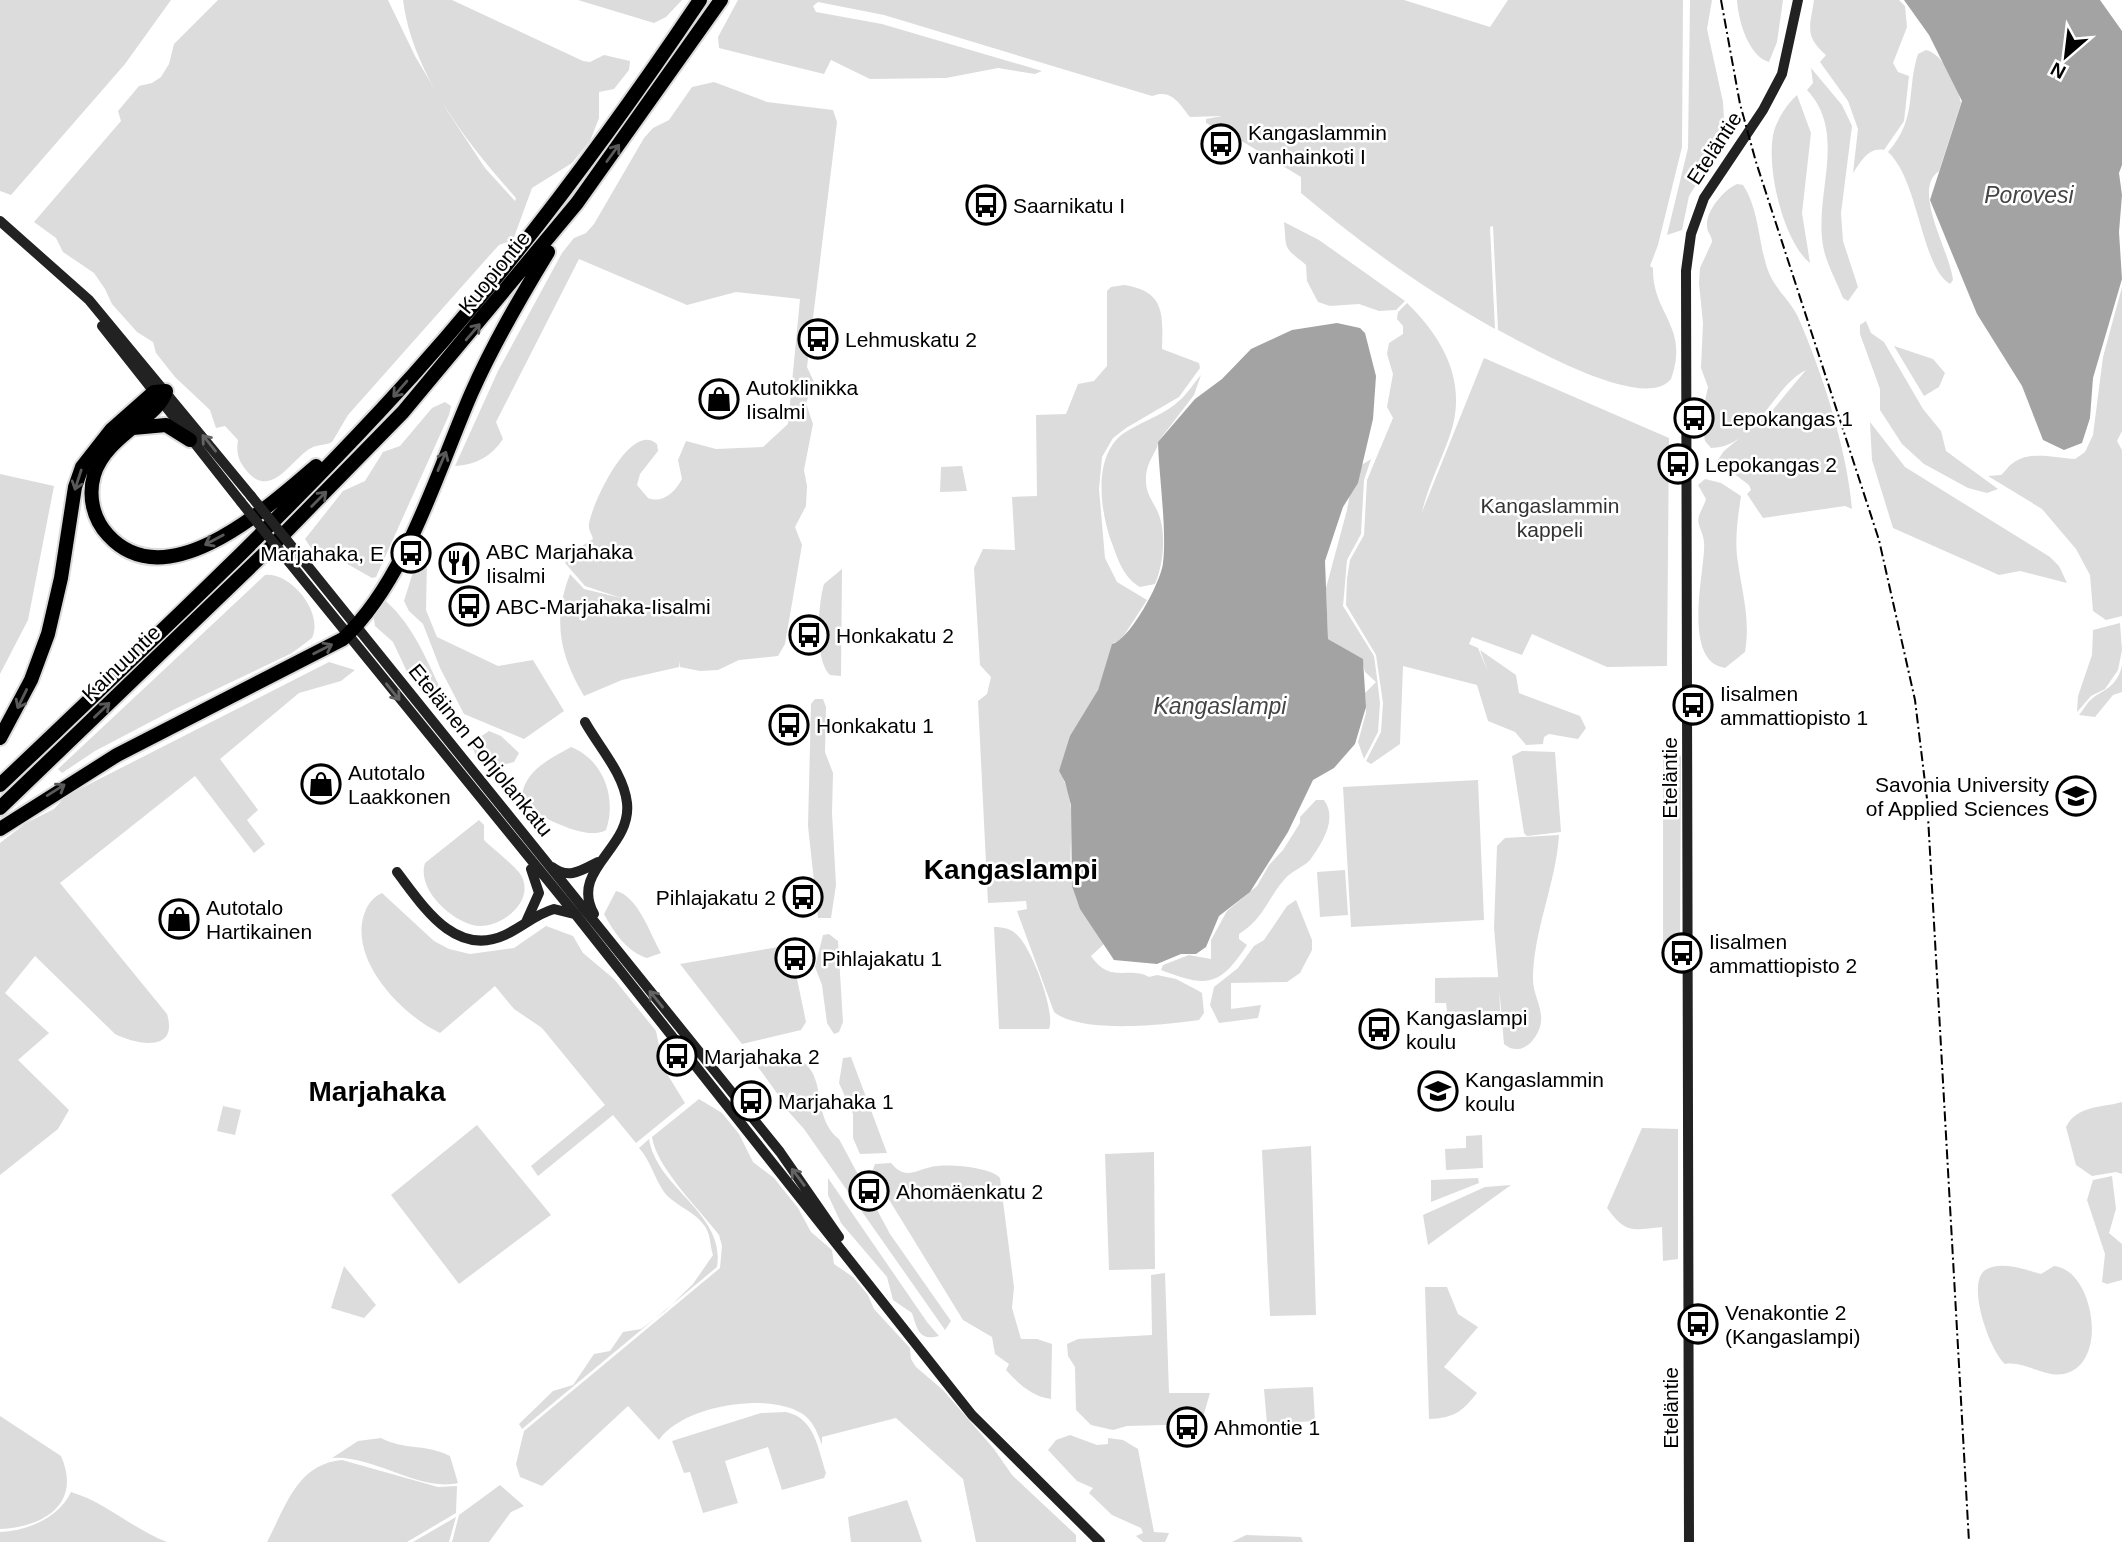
<svg xmlns="http://www.w3.org/2000/svg" width="2122" height="1542" font-family="Helvetica,sans-serif">
<style>
.green{fill:#dcdcdc}
.water{fill:#a3a3a3}
.lines{fill:none;stroke-linecap:round;stroke-linejoin:round}
.highway-casing{stroke:#dbdbdb;stroke-width:18}
.secondary{stroke:#222;stroke-width:10}
.highway{stroke:#000;stroke-width:14}
.rail{stroke:#000;stroke-width:2;stroke-dasharray:10 3.5 2 3.5;stroke-linecap:butt}
.secondary-bridge{stroke:#222;stroke-width:10}
.oneway{stroke:#595959}
.oneway2{stroke:#646464}
.labels{text-anchor:middle;dominant-baseline:central;stroke-width:5;stroke-linejoin:round;paint-order:stroke}
.poi-label{font-size:21px;fill:#000;stroke:#fff;text-anchor:start}
.street-label{font-size:21px;fill:#000;stroke:#fff}
.park-label{font-size:21px;fill:#333;stroke:#fff}
.water-label{font-size:23px;font-style:italic;fill:#444;stroke:#fff}
.district-label{font-size:28px;font-weight:bold;fill:#000;stroke:#fff}
</style>
<rect width="100%" height="100%" fill="#fff"/>
<!-- green -->
<path class="green" d="M0 0H171L125 64 11 195 0 191Z
M218 0H388L415 56 448 112 485 168 515 201 516 198C468 144 412 74 403 0H452L583 61 590 62 604 55 630 61 629 70 614 89 599 92V118L590 141 572 163 532 188 513 240 499 245 489 256 348 415 332 442C325 446 318 444 311 448 290 460 271 501 246 470 238 461 236 451 238 440L225 426 216 428 210 410 175 377 156 353 153 342 137 332 112 304 105 289 94 273 63 252 56 238 34 222 121 121 118 111 139 86 152 83 161 77 169 64 174 44Z
M578 0H682L666 17 654 23Z
M738 0H1404L1490 27 1508 0H1683L1682 147 1658 245 1650 266 1653 268C1652 315 1690 326 1671 379 1644 413 1529 346 1498 330L1493 226 1490 227 1495 329C1427 291 1360 243 1301 193V177L1245 143 1206 123V119L1222 116 1190 117C1180 105 1172 88 1152 96L884 15 818 2 813 6 816 12 882 24 1042 71 1035 74 998 68 946 78 870 79 831 60 824 74 719 48 718 37Z
M1690 0H1712L1707 29 1723 102 1725 139 1689 196 1682 230 1667 235 1688 148Z
M1737 0H1783L1777 42 1769 62C1748 56 1738 19 1737 0Z
M1814 0H1899L1905 6 1907 27 1893 63 1898 72 1909 76 1904 121 1884 150C1868 147 1861 162 1853 173L1858 129 1848 101 1820 62 1826 55C1804 36 1810 27 1814 0Z
M1926 50C1944 54 1958 86 1961 103L1939 171C1911 190 1950 251 1953 280L1950 284C1921 267 1919 180 1888 152 1918 118 1906 91 1918 54Z
M1811 68 1842 105 1852 126 1841 213 1843 241 1858 287 1848 301 1843 298C1835 277 1824 261 1822 238 1817 187 1846 132 1807 90L1813 83Z
M714 82 767 102 833 110 837 122 807 367 814 382 806 403 813 424 804 470 807 486 806 506 795 527 802 545 785 644 778 656 739 660 718 670 700 671 680 667V661L679 667 622 680 584 696C560 655 552 621 570 574L584 589 621 598 585 586 565 563 574 551 593 539C592 534 588 530 589 524 592 503 631 420 657 444L658 451 640 474 637 485 648 498C663 504 675 492 682 479L678 460 686 441 716 449 763 447 788 424 800 299 736 292 687 305 579 259 496 422 503 439C492 456 476 465 455 466L498 371 562 253 574 238 586 233 594 224 644 138 653 128 669 120 692 87Z
M1797 95 1811 133 1802 213 1810 263C1783 242 1765 164 1774 131 1778 118 1787 104 1797 95Z
M1737 184 1743 185C1760 211 1758 245 1769 273 1776 290 1790 300 1798 317 1822 372 1847 449 1852 509L1845 506 1763 518 1747 494 1751 490 1749 485 1717 461 1724 451 1771 412 1806 370C1772 387 1756 447 1711 448L1705 441 1701 420 1708 387 1701 368 1703 323 1699 283 1700 268 1712 242C1712 235 1707 233 1707 226 1706 210 1724 190 1737 184Z
M1284 222 1319 240 1405 301 1396 310 1379 311 1359 304 1330 306 1318 302 1307 281 1306 265C1282 245 1287 251 1284 222Z
M1124 285C1165 291 1163 314 1162 349L1199 363 1200 368 1179 397 1126 428 1113 438 1102 457 1099 489 1105 558 1117 582 1147 600 1121 640 1113 643 1098 690 1059 771C1081 808 1066 843 1072 882 1075 905 1092 924 1104 944L1091 956C1111 985 1128 965 1149 977L1157 975 1176 979 1197 990 1202 993 1204 1013 1199 1020C1164 1025 1081 1034 1054 1012L1017 911 1027 909 1026 901 988 903 978 701 987 694 991 677 980 665 974 568 983 549 1015 550 1012 497 1037 496 1036 415 1066 414 1078 384 1094 381 1107 366V291L1111 287Z
M2122 287V431L2117 441 2122 450V616L2106 620 2093 611 2090 575 2076 549 2042 509 1988 476 2001 475C2006 471 2008 466 2013 463 2031 450 2056 458 2075 459L2085 452 2093 435 2103 357Z
M1407 303C1444 339 1468 383 1450 435 1441 461 1428 486 1422 512L1484 358 1669 438 1667 666 1607 667 1532 634 1522 655 1472 637 1469 644 1478 648 1488 672 1480 650 1516 675 1519 693 1580 716 1586 728 1578 739 1549 734 1544 737 1543 744 1526 745 1515 732 1488 721 1477 685 1403 666 1400 744 1371 764 1366 761 1381 732 1383 703 1376 655 1346 605 1347 579 1350 560 1364 535 1367 480 1393 418 1387 407 1393 374 1387 354 1389 343 1403 334V326L1397 319 1398 312Z
M1866 321 1871 333 1884 342 1923 409 1941 431 1946 451 1998 489 1987 493 1968 488 1924 464 1902 444 1880 410V389L1860 334V325Z
M1894 346 1933 359 1945 373 1939 387 1924 396Z
M1201 375 1194 395 1158 442C1158 452 1145 461 1146 482 1146 496 1157 506 1160 518 1166 539 1163 565 1155 584L1140 587C1122 577 1117 556 1110 538 1099 504 1093 449 1129 430 1146 420 1165 414 1180 400 1188 393 1194 383 1201 375Z
M445 402 451 406 449 415 376 577 372 578 321 549 311 548 305 539 343 491 365 481 383 452 400 446 432 408Z
M1870 422 1905 467 2050 557 2059 566 2067 583 2020 571 1999 575 1893 528 1872 460Z
M1371 459 1364 480 1361 534 1347 560 1343 606 1374 656 1377 678 1380 703 1378 732 1364 759 1358 742 1366 713 1365 693 1376 682 1365 672 1362 659 1328 639 1326 588 1347 510 1354 470Z
M962 466 967 491 940 492 941 467Z
M0 474 54 486 28 620 0 674Z
M1705 479 1721 483 1741 496C1738 516 1735 536 1737 556 1741 589 1751 618 1745 652L1725 668C1683 662 1703 578 1704 550 1705 539 1702 534 1699 525 1696 516 1704 507 1706 499L1698 485Z
M418 556 427 560 426 610 437 637 498 666 533 660 564 711 524 739 464 714 440 668 423 624 409 611 404 601Z
M842 569 841 676 830 675C814 660 818 604 824 584Z
M265 575C291 572 324 613 312 638L292 653 177 708 95 751 62 773 58 769Z
M381 597C411 621 425 656 441 690L438 694 422 692 409 676 393 642 375 626 373 613Z
M2120 623 2122 650 2118 670 2105 689 2091 696 2077 712 2078 696 2092 655 2093 630Z
M329 662 355 670 341 681 299 693 220 759 258 810 247 820 265 844 254 853 195 776 60 883 167 1014C179 1054 135 1044 115 1034L35 956 5 993 49 1033 18 1060 69 1110 58 1129 0 1175V843L26 823 54 809 66 796Z
M2122 665V692L2113 695 2095 717 2079 715C2084 709 2088 701 2094 697 2108 688 2118 684 2122 665Z
M815 699H823L826 707 825 752 833 773 832 813 836 885 831 918H818L808 826 811 704Z
M489 731 501 736 519 753 514 762 495 767 477 759 471 743Z
M571 747C604 760 617 799 606 830 586 842 541 816 522 805 519 773 548 760 571 747Z
M1522 751 1555 752 1561 832 1527 836 1524 833 1512 756Z
M1663 751 1681 756 1680 950 1663 962Z
M1478 780 1484 920 1351 927 1343 787Z
M1316 800H1324C1338 819 1322 843 1310 860 1304 867 1291 871 1284 880 1266 901 1264 918 1239 934V939L1247 945C1219 988 1206 987 1161 970L1163 965 1189 955 1211 959V940L1227 911 1257 886 1269 865 1283 850 1300 823V817Z
M479 820 484 825V840C493 849 518 868 522 877 534 902 502 927 479 926 454 924 416 890 425 863Z
M1559 835C1556 884 1533 931 1533 980 1533 996 1545 1010 1540 1027 1535 1043 1519 1057 1504 1044L1494 928 1497 846 1505 838Z
M1345 870 1348 915 1320 917 1317 872Z
M616 891C638 896 650 934 661 953L647 958C627 952 613 931 604 914Z
M382 893 434 941 449 949 470 954 514 948 546 926 573 936 583 953 614 979 656 1031 664 1069 685 1103 636 1143 613 1115 538 1176 531 1166 605 1105 542 1028 514 1009 495 986 440 1033C402 1015 352 963 363 918 366 907 371 898 382 893Z
M1296 900 1312 940V950L1300 973 1287 982 1231 983V1009L1261 1005 1258 1018 1219 1023 1210 1005 1214 987 1238 968 1254 946 1264 940 1287 906Z
M994 927C1004 927 1013 929 1019 937 1032 950 1056 1013 1049 1029H999Z
M829 934 838 941 843 1022 839 1032 834 1034 827 1023 822 985 815 967 823 935Z
M790 945 806 1022 801 1030 742 1044 680 964Z
M1499 977 1500 1011 1447 1012 1446 1003H1435V978Z
M761 1053C843 1052 802 1109 839 1139L890 1234 951 1321 945 1330 804 1129 779 1101V1096L758 1067 764 1058Z
M851 1057 887 1153 860 1154 853 1138V1114L839 1083 843 1058Z
M699 1099 722 1113 739 1134 753 1162 774 1178 798 1208 811 1232 832 1250 834 1264 853 1277 868 1295 874 1309 910 1348 911 1359 916 1367 943 1390 994 1449 1012 1475 1076 1535V1542H976L963 1479 896 1418 822 1437V1445C817 1432 813 1420 801 1413 767 1392 682 1406 659 1440L628 1406 542 1486 520 1477 516 1464 524 1431 720 1268 722 1246 719 1235C700 1210 656 1167 652 1137Z
M2122 1102V1174L2116 1172 2092 1176 2076 1165 2066 1127C2077 1105 2101 1108 2122 1102Z
M223 1106 241 1110 235 1135 217 1131Z
M477 1125 551 1215 459 1284 391 1195Z
M1642 1128 1678 1129V1259L1663 1261 1662 1227C1632 1230 1626 1234 1607 1208Z
M1482 1135 1483 1168 1446 1170 1445 1149 1466 1148V1136Z
M649 1139C657 1189 726 1213 717 1267L522 1429 519 1424 553 1391 573 1385 594 1354 610 1351 623 1332 641 1329 665 1311 693 1284 713 1255C710 1246 711 1237 706 1228 696 1211 676 1207 664 1192 654 1178 651 1161 639 1148Z
M1311 1146 1316 1315 1270 1316 1262 1150Z
M1154 1152 1155 1269 1109 1270 1105 1154Z
M891 1163C905 1180 914 1171 931 1167 946 1163 991 1167 1000 1178L1014 1287 1012 1308 1021 1339H1037L1052 1344 1051 1399C1032 1397 1018 1383 1006 1370L1009 1364 995 1354 992 1337 963 1320 872 1172 875 1164Z
M2112 1176 2116 1209 2109 1233 2122 1244V1280L2107 1284 2102 1282 2105 1254 2087 1200 2093 1180Z
M828 1178 927 1322 939 1336C918 1342 917 1327 912 1313L893 1300 887 1277 841 1223 828 1195Z
M1478 1178 1479 1183 1431 1202V1180Z
M1511 1185 1428 1245 1423 1215 1485 1187Z
M344 1266 376 1305 364 1318 331 1308Z
M2054 1266C2091 1269 2108 1352 2072 1371 2049 1383 2028 1360 2005 1364 1990 1352 1964 1280 1987 1269 2003 1261 2026 1270 2041 1274Z
M1165 1273 1169 1393H1210L1201 1424 1127 1426 1113 1430 1091 1425 1076 1410 1075 1367 1068 1356 1067 1344 1078 1339 1152 1335 1151 1275Z
M1425 1287H1447L1458 1314 1478 1327 1444 1367 1477 1393C1462 1412 1454 1418 1429 1419Z
M1313 1387 1315 1421 1267 1424 1264 1389Z
M786 1412C815 1418 818 1449 826 1473L824 1478 782 1490 768 1447 725 1461 738 1503 703 1513 690 1472 684 1473 672 1441 761 1413Z
M0 1416 61 1456C82 1504 44 1527 0 1529Z
M1070 1435 1097 1445 1108 1444V1438L1123 1440 1138 1449 1154 1532 1169 1533 1165 1542H1143L1136 1536 1143 1533 1141 1528 1112 1515 1089 1493 1093 1488 1077 1481 1048 1450 1056 1440Z
M381 1438C406 1451 424 1443 450 1456L458 1483C419 1492 374 1455 332 1458L358 1441Z
M342 1460 438 1487 457 1486 456 1513 407 1542H267C286 1506 297 1464 342 1460Z
M500 1485 524 1506 511 1512 489 1542H452L459 1515Z
M71 1492C105 1502 133 1529 167 1542H0V1532C27 1531 59 1518 71 1492Z
M907 1500 922 1542H851L848 1517Z
M456 1517 449 1542H413Z
M1246 1535 1301 1537 1303 1542H1232Z"/>
<!-- water -->
<path class="water" d="M1904 0H2100L2122 31V165L2119 173 2122 195 2119 232 2122 279 2093 378 2090 418 2082 443 2064 450 2043 440 2022 386 1977 314 1930 200 1962 101 1929 35Z
M1337 323 1360 328 1365 333 1376 376 1373 419 1358 483 1343 507 1325 561 1328 639 1363 659 1366 707 1355 744 1334 768 1313 780 1288 832 1250 892 1219 916 1206 947 1196 954H1181L1157 964 1114 960 1080 909 1072 886 1071 805 1065 782 1059 771 1070 736 1098 690 1112 644C1130 640 1161 582 1163 563 1167 530 1159 477 1158 442L1195 399 1222 379 1251 349 1292 330Z"/>
<g class="lines">
<!-- highway casing -->
<g class="highway-casing">
<path id="highway" d="M133 428 166 425 190 440
M0 738 31 680 48 634 61 578 75 487 82 467 111 430 154 392 166 391C159 418 106 435 94 475 88 496 93 519 108 535 167 600 269 506 316 466
M0 785C129 662 260 540 381 410 499 284 604 143 700 0
M0 808 271 547 403 412 577 203 721 0
M0 829 117 755 343 639C406 580 437 472 471 394 493 344 520 298 548 252"/>
</g>
<!-- secondary -->
<path class="secondary" d="M0 221 89 300 251 496
M102 326 241 502
M298 554 780 1152 839 1237
M289 562 576 915 972 1415 1100 1542
M585 722C599 747 624 774 627 803 632 849 569 869 594 914
M552 867C569 880 582 870 598 862
M397 872C423 906 455 958 505 935 522 927 536 914 554 909L574 914
M526 922 539 893 531 869
M1689 1542 1686 271 1691 234 1704 198 1763 110 1782 74 1798 0"/>
<!-- highway -->
<use href="#highway" class="highway"/>
<!-- rail -->
<path class="rail" d="M1721 0 1740 104 1756 162 1879 540 1915 700 1927 799 1969 1542"/>
<!-- secondary-bridge -->
<path class="secondary-bridge" d="M251 496 298 554
M241 502 289 562"/>
</g>
<!-- one-way arrows -->
<defs><path id="oneway-shaft" d="M-6 0H5M1.5-3L5.5 0L1.5 3" fill="none" stroke-width="1.6" stroke-linecap="round" stroke-linejoin="round" transform="scale(1.75)"/></defs>
<g class="oneway">
<use href="#oneway-shaft" transform="translate(613 153) rotate(-54)"/>
<use href="#oneway-shaft" transform="translate(473 332) rotate(-49)"/>
<use href="#oneway-shaft" transform="translate(400 389) rotate(131)"/>
<use href="#oneway-shaft" transform="translate(442 461) rotate(-67)"/>
<use href="#oneway-shaft" transform="translate(78 480) rotate(108)"/>
<use href="#oneway-shaft" transform="translate(319 499) rotate(-45)"/>
<use href="#oneway-shaft" transform="translate(214 540) rotate(152)"/>
<use href="#oneway-shaft" transform="translate(323 649) rotate(-27)"/>
<use href="#oneway-shaft" transform="translate(22 699) rotate(116)"/>
<use href="#oneway-shaft" transform="translate(102 710) rotate(-44)"/>
<use href="#oneway-shaft" transform="translate(56 790) rotate(-32)"/>
</g>
<g class="oneway2">
<use href="#oneway-shaft" transform="translate(209 443) rotate(-129)"/>
<use href="#oneway-shaft" transform="translate(393 692) rotate(51)"/>
<use href="#oneway-shaft" transform="translate(656 999) rotate(-129)"/>
<use href="#oneway-shaft" transform="translate(798 1177) rotate(-127)"/>
</g>
<!-- icons -->
<defs>
<g id="bus-ring" transform="scale(2.0125)"><circle r="9.5" fill="#fff" stroke="#000" stroke-width="1.5"/><path d="M-5-6H5V4H4V6H2V4H-2V6H-4V4H-5ZM-3.5-4V0h7V-4ZM-3.5 1.2v1.5H-2V1.2ZM2 1.2v1.5H3.5V1.2Z" fill="#000"/></g>
<g id="shop-ring" transform="scale(2.0125)"><circle r="9.5" fill="#fff" stroke="#000" stroke-width="1.5"/><path d="M-5-2.5h2.3a2.7 3.5 0 0 1 5.4 0H5L5.5 6h-11ZM-1.5-2.5h3a1.5 2.3 0 0 0-3 0Z" fill="#000"/></g>
<g id="restaurant-ring" transform="scale(2.0125)"><circle r="9.5" fill="#fff" stroke="#000" stroke-width="1.5"/><path d="M-5-6h1v4h1v-4h1v4h1v-4h1v5L-1.5 .5V6h-2V.5L-5-1ZM5-6V6H3V1.5H1.5Q1.5-4 5-6Z" fill="#000"/></g>
<g id="university-ring" transform="scale(2.0125)"><circle r="9.5" fill="#fff" stroke="#000" stroke-width="1.5"/><path d="M0-5L7-2L0 1L-7-2ZM-4 1L0 2.5L4 1V4Q0 6-4 4Z" fill="#000"/></g>
<g id="school-ring" transform="scale(2.0125)"><circle r="9.5" fill="#fff" stroke="#000" stroke-width="1.5"/><path d="M0-5L7-2L0 1L-7-2ZM-4 1L0 2.5L4 1V4Q0 6-4 4Z" fill="#000"/></g>
</defs>
<g fill-rule="evenodd">
<use href="#bus-ring" x="1221" y="144"/>
<use href="#bus-ring" x="986" y="205"/>
<use href="#bus-ring" x="818" y="339"/>
<use href="#shop-ring" x="719" y="399"/>
<use href="#bus-ring" x="1694" y="418"/>
<use href="#bus-ring" x="1678" y="464"/>
<use href="#bus-ring" x="411" y="553"/>
<use href="#restaurant-ring" x="459" y="563"/>
<use href="#bus-ring" x="469" y="606"/>
<use href="#bus-ring" x="809" y="635"/>
<use href="#bus-ring" x="1693" y="705"/>
<use href="#bus-ring" x="789" y="725"/>
<use href="#shop-ring" x="321" y="784"/>
<use href="#university-ring" x="2076" y="796"/>
<use href="#bus-ring" x="803" y="897"/>
<use href="#shop-ring" x="179" y="919"/>
<use href="#bus-ring" x="1682" y="953"/>
<use href="#bus-ring" x="795" y="958"/>
<use href="#bus-ring" x="1379" y="1029"/>
<use href="#bus-ring" x="677" y="1056"/>
<use href="#school-ring" x="1438" y="1091"/>
<use href="#bus-ring" x="751" y="1101"/>
<use href="#bus-ring" x="869" y="1191"/>
<use href="#bus-ring" x="1698" y="1324"/>
<use href="#bus-ring" x="1187" y="1427"/>
</g>
<g class="labels">
<!-- poi labels -->
<g class="poi-label">
<text x="1248" y="132">Kangaslammin<tspan x="1248" dy="24">vanhainkoti I</tspan></text>
<text x="1013" y="205">Saarnikatu I</text>
<text x="845" y="339">Lehmuskatu 2</text>
<text x="746" y="387">Autoklinikka<tspan x="746" dy="24">Iisalmi</tspan></text>
<text x="1721" y="418">Lepokangas 1</text>
<text x="1705" y="464">Lepokangas 2</text>
<text x="486" y="551">ABC Marjahaka<tspan x="486" dy="24">Iisalmi</tspan></text>
<text x="384" y="553" text-anchor="end">Marjahaka, E</text>
<text x="496" y="606">ABC-Marjahaka-Iisalmi</text>
<text x="836" y="635">Honkakatu 2</text>
<text x="1720" y="693">Iisalmen<tspan x="1720" dy="24">ammattiopisto 1</tspan></text>
<text x="816" y="725">Honkakatu 1</text>
<text x="348" y="772">Autotalo<tspan x="348" dy="24">Laakkonen</tspan></text>
<text x="2049" y="784" text-anchor="end">Savonia University<tspan x="2049" dy="24">of Applied Sciences</tspan></text>
<text x="776" y="897" text-anchor="end">Pihlajakatu 2</text>
<text x="206" y="907">Autotalo<tspan x="206" dy="24">Hartikainen</tspan></text>
<text x="1709" y="941">Iisalmen<tspan x="1709" dy="24">ammattiopisto 2</tspan></text>
<text x="822" y="958">Pihlajakatu 1</text>
<text x="1406" y="1017">Kangaslampi<tspan x="1406" dy="24">koulu</tspan></text>
<text x="704" y="1056">Marjahaka 2</text>
<text x="1465" y="1079">Kangaslammin<tspan x="1465" dy="24">koulu</tspan></text>
<text x="778" y="1101">Marjahaka 1</text>
<text x="896" y="1191">Ahomäenkatu 2</text>
<text x="1725" y="1312">Venakontie 2<tspan x="1725" dy="24">(Kangaslampi)</tspan></text>
<text x="1214" y="1427">Ahmontie 1</text>
</g>
<!-- street labels -->
<g class="street-label">
<text transform="translate(1714 148) rotate(-57)">Eteläntie</text>
<text transform="translate(494 272) rotate(-51)">Kuopiontie</text>
<text transform="translate(121 663) rotate(-44)">Kainuuntie</text>
<text transform="translate(481 750) rotate(51)">Eteläinen Pohjolankatu</text>
<text transform="translate(1669 778) rotate(-90)">Eteläntie</text>
<text transform="translate(1670 1408) rotate(-90)">Eteläntie</text>
</g>
<!-- park labels -->
<g class="park-label">
<text x="1550" y="505">Kangaslammin<tspan x="1550" dy="24">kappeli</tspan></text>
</g>
<!-- water labels -->
<g class="water-label">
<text x="2029" y="195">Porovesi</text>
<text x="1220" y="706">Kangaslampi</text>
</g>
<!-- district labels -->
<g class="district-label">
<text x="1011" y="869">Kangaslampi</text>
<text x="377" y="1091">Marjahaka</text>
</g>
</g>
<!-- north arrow -->
<g transform="translate(2066 56) rotate(208)" stroke="#ffffff" stroke-width="5" paint-order="stroke">
<path d="M0-5L12 26L0 18L-12 26Z" fill="#000000"/>
<text y="-10" font-size="19" font-weight="bold" text-anchor="middle" fill="#000000">N</text>
</g>
</svg>
